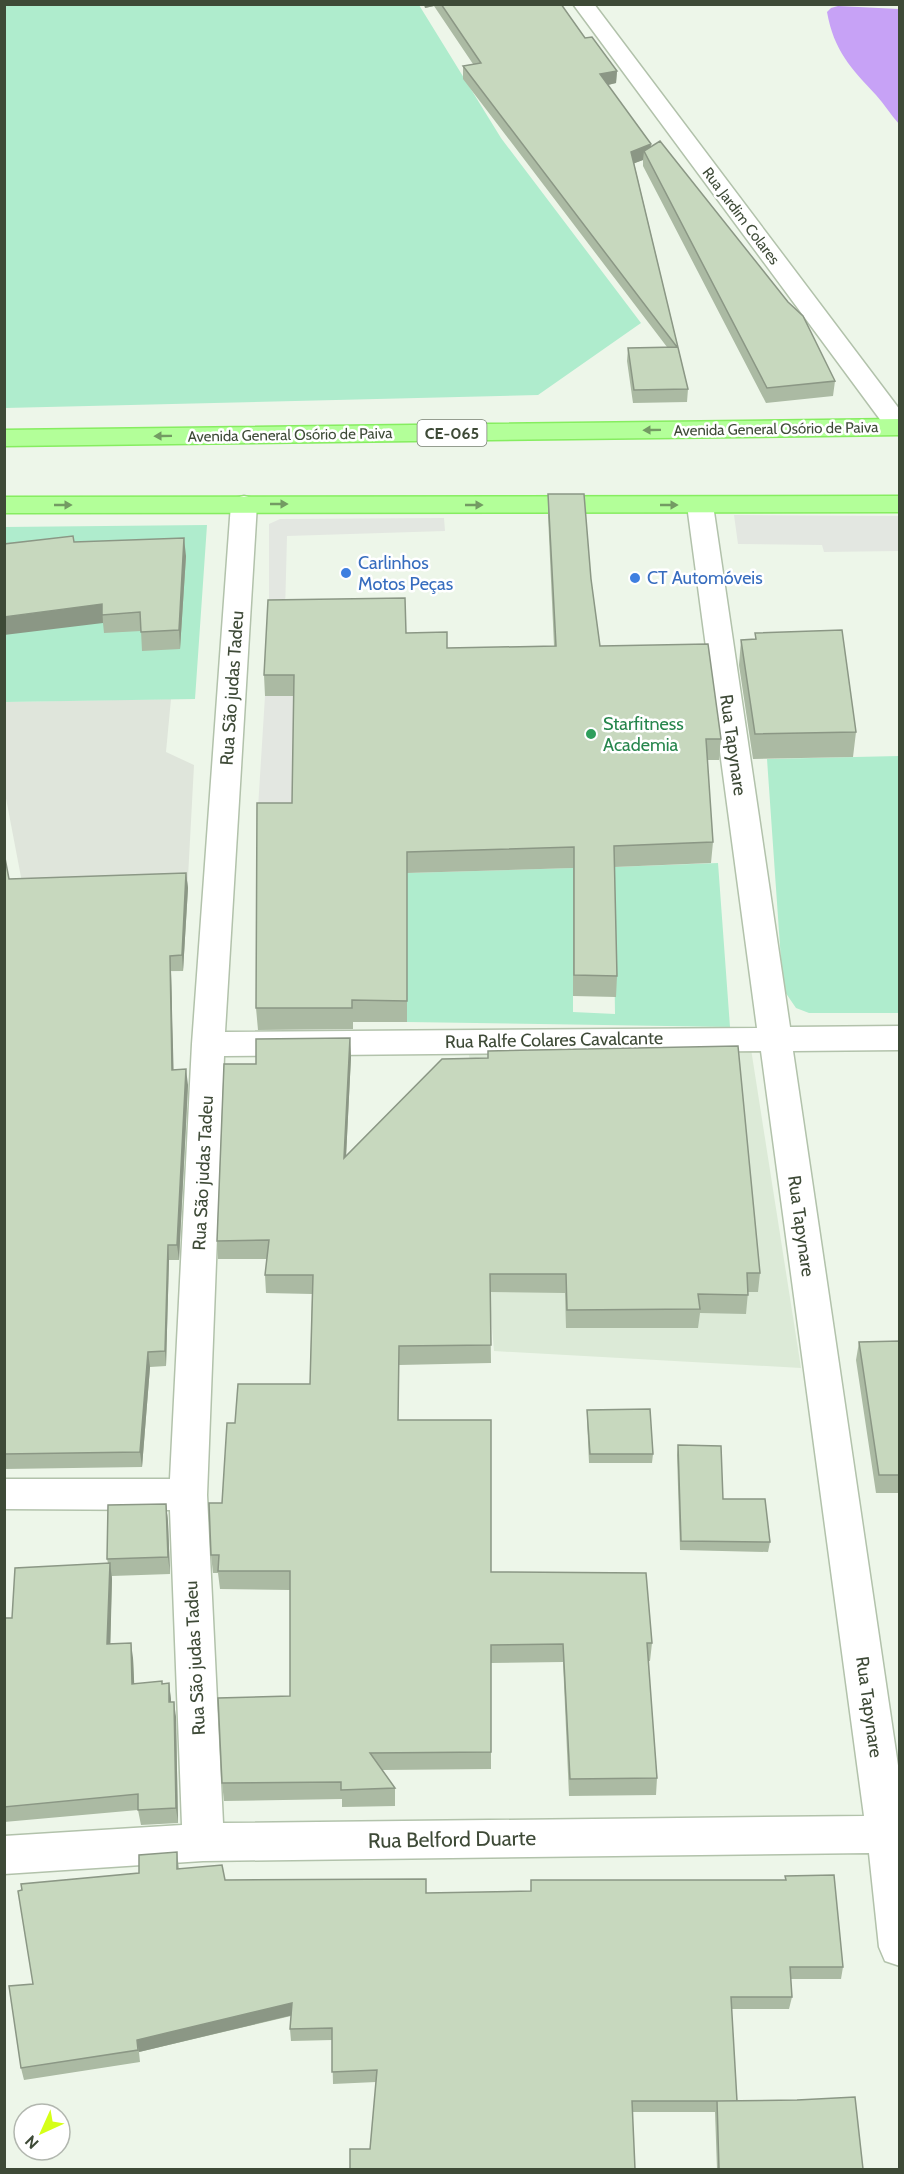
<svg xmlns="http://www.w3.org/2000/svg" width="904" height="2174" font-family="Cabin,sans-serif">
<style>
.residential{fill:#dcead7}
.industrial{fill:#dfe5db}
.green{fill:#afeccd}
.parking{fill:#e3e7e1}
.water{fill:#c7a2f6}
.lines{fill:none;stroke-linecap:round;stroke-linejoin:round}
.minor-casing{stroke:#b2c2ab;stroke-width:3}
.major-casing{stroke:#86ed60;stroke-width:3}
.minor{fill:#fff;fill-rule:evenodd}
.major{fill:#b3ff99;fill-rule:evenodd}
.wall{fill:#abbaa3}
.shaded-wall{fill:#8b9785}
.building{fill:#c7d8be;stroke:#8b9785;stroke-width:1.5}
.oneway{fill:#739b63}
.shop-dot{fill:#3f7fe0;stroke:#fff;stroke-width:2}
.leisure-dot{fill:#2e9e5b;stroke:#fff;stroke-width:2}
.labels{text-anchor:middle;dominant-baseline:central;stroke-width:5;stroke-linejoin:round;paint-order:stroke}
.far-street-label{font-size:15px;fill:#3e4a37;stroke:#fff}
.shield{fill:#fff;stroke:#788073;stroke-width:1.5}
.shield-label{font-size:16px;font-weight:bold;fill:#3e4a37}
.shop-label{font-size:18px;fill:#366cbe;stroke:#fff;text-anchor:start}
.street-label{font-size:18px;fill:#3e4a37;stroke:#fff}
.leisure-label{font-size:18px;fill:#27864d;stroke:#fff;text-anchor:start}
.near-street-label{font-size:21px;fill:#3e4a37;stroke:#fff}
</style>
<rect width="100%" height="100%" fill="#edf6e9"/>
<!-- residential -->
<path class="residential" d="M711 1049H751L801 1368 494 1351 469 1054Z"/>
<!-- industrial -->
<path class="industrial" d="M171 699 166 752 194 765 183 971 40 977 5 793 4 702Z"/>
<!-- green -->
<path class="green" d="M4 5H419L501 138 641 323 538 395 5 408Z
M207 525 195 699 5 702 4 527Z
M899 756V1013H809L796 1008 783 989 767 759Z
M718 863 730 1027 407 1022V873L573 868V1012L615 1014 613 867Z"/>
<!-- parking -->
<path class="parking" d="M734 515 899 516V551L824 552 822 545 738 544Z
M444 518 445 531 287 536 285 613 269 621V524L280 519Z
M265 696H295L293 824H257Z"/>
<!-- water -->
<path class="water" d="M838 6 899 9V124C891 115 884 104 876 95 851 68 834 51 827 12L831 8Z"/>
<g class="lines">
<!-- minor casing -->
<g class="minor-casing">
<path id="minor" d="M573 4H594L900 410V435L890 433Z
M244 496 253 498 257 504 225 1032 757 1028 687 505 691 499 700 497 709 499 713 505 790 1027 900 1026V1050L793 1051 900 1779V1966L885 1961 879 1947 869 1853 203 1861 4 1874V1836L182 1825 170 1510 4 1509V1479H170L192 1044 231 504 235 498ZM761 1051 864 1816 223 1823 207 1495 224 1056Z"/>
</g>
<!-- major casing -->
<g class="major-casing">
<path id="major" d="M900 419V435L4 446V430Z
M900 496V512L4 513V497Z"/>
</g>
<!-- minor -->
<use href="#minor" class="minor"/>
<!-- major -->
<use href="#major" class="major"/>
</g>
<!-- wall -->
<path class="wall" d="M423 4H561L585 38 617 71 616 83 608 85 651 147 835 381 833 396 766 403 643 166V160L634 163 688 389 687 402 633 403 627 361 628 348 667 347 463 79V66L473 64 434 6 425 8Z
M548 494 591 579 600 646 721 739 719 760H707L713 842 711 863 614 867 617 976 616 997 573 996V868L407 873V1022H353V1029L258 1030 256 1008 292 803 294 696H265L264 675 406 633 447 648 554 646 548 515Z
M74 542 186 556 180 649 142 651 141 631 104 633 103 623Z
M755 633 856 732 853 757 753 759 739 665 741 640 755 639Z
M4 853 9 879 186 873 188 888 183 971H171L173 1070 188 1085 179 1260H169L166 1366 150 1367 142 1467 4 1469Z
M350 1038 351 1057 346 1156 760 1273 758 1292H748L746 1314 700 1313 698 1328H566L565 1293 490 1292 491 1363 399 1365 398 1420 491 1572 652 1643 650 1661H648L657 1778 656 1795 569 1796 563 1662 491 1663V1769L382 1770 395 1788V1806L342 1807V1799L224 1801 222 1783 290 1696V1590L220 1589 218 1573H213L211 1555 222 1503 235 1423 310 1384 312 1294 266 1293 265 1275 267 1259H218L217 1241 256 1064Z
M900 1341V1493H876L856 1360 859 1342Z
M587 1410 653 1454 652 1463H589L587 1419Z
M678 1445 723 1499 770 1542 768 1552 680 1550 677 1455Z
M166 1504 168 1522 170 1574 112 1576 110 1644 133 1658 134 1684 162 1681V1684L169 1683 171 1702 176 1717 178 1823 141 1825 138 1810 4 1822V1618H12L108 1563 107 1559Z
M177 1852 179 1869 225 1880 426 1893 531 1891V1880H785V1876L843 1967 841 1979H790L792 1997 789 2009H731L737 2101 863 2169H717L715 2112H633L370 2149 376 2082 333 2084 332 2040 291 2041 290 2029 291 2016 139 2052 140 2062 24 2080 21 2068 33 1984 139 1873Z"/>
<!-- shaded-wall -->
<path class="shaded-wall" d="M425 4H434V6L425 8Z
M617 71 616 83 599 87 600 74Z
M651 144 650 157 644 151 643 160 630 165 631 152Z
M184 538 186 556 180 649 179 630Z
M102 604 103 623 4 635V617Z
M186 873 188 888 183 971 182 955Z
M170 956 171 971 174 1085 172 1070Z
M350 1038 351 1057 345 1177 344 1158Z
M186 1069 188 1085 179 1260 177 1245Z
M168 1245 169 1260 166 1366 165 1351Z
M148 1352 150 1367 142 1467 140 1452Z
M166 1504 168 1522 170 1574 168 1557Z
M110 1563 112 1579 110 1659 107 1644Z
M131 1643 133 1658 135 1700 132 1684Z
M169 1683 171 1699V1718L169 1702Z
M174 1702 176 1717 178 1823 176 1808Z
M292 2003 293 2015 139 2052 137 2040Z"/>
<!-- building -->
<path class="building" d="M441 4H561L585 38 592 37 617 71 600 74 651 144 631 152 688 389 634 390 628 348 677 347 463 66 481 63Z
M660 141 788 302 803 316 835 381 767 388 644 151Z
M548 494H584L591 579 600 646 708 644 721 739H706L713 842 614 846 617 976 574 975V847L407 852V1001L352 1000V1008H256L257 803H292L294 675H264L268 600 405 598 406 633 447 632V648L556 646Z
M73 536 74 542 184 538 179 630 141 632 140 612 102 615V604L4 617V544Z
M842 630 856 732 755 734 741 640 756 639 755 633Z
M4 853 9 879 186 873 182 955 170 956 172 1070 186 1069 177 1245H168L165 1351 148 1352 140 1452 4 1454Z
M350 1038 344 1158 442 1059 488 1058V1051L738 1046 760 1273H747L748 1295 698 1294 700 1309 567 1310 566 1274H490L491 1345 399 1346 398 1420H491V1572L646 1573 652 1643H647L657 1778 570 1779 563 1644 491 1645V1752L370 1753 395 1788 341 1790V1782L222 1783 218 1698 290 1696V1571H218L219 1555H211L209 1503H222L227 1423H235L238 1384H310L313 1275H265L269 1240 217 1241 224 1064H256V1039Z
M900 1341V1475H879L859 1342Z
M650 1409 653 1454H590L587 1410Z
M678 1445 721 1446 723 1499H765L770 1542 681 1541Z
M166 1504 168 1557 107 1559 108 1505Z
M110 1563 107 1644 131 1643 132 1684 162 1681V1684L169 1683V1702H174L176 1808 138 1810V1794L4 1807V1618H12L15 1568Z
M177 1852V1869L222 1865 225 1880 426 1879V1893L531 1891V1880H786L785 1876 834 1875 843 1967H790L792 1997H731L737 2101H632L635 2169H350V2149H370L377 2070 332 2072V2028L290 2029 292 2003 137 2040 138 2050 21 2068 9 1986 33 1984 18 1891 22 1890 21 1884 139 1873V1855Z
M855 2097 863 2169H719L717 2101 797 2100Z"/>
<!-- one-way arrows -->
<defs><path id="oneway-solid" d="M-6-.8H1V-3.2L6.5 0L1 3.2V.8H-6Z" transform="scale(1.5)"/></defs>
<g class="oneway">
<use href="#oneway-solid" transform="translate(652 430) rotate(179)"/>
<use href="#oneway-solid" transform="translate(163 436) rotate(179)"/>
<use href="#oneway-solid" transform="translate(279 504)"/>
<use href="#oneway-solid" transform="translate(63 505)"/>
<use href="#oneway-solid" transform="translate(474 505)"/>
<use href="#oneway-solid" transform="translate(669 505)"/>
</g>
<!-- markers -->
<g class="shop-dot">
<circle cx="346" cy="573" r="6"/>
<circle cx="635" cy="578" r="6"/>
</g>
<circle class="leisure-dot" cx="591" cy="734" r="6"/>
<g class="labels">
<!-- far-street labels -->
<g class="far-street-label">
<text transform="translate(741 216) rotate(53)">Rua Jardim Colares</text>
<text transform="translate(776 429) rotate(-1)">Avenida General Osório de Paiva</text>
<text transform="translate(290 435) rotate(-1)">Avenida General Osório de Paiva</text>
</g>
<!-- shield labels -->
<rect class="shield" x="417.5" y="420" width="69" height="26" rx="4.5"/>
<g class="shield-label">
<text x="452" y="433">CE-065</text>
</g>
<!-- shop labels -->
<g class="shop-label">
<text x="358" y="563">Carlinhos<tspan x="358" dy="21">Motos Peças</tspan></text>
<text x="647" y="578">CT Automóveis</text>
</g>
<!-- street labels -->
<g class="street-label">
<text transform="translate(232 688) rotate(-86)">Rua São judas Tadeu</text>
<text transform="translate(733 745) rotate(82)">Rua Tapynare</text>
<text transform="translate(554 1040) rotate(-1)">Rua Ralfe Colares Cavalcante</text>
<text transform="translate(203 1173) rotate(-87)">Rua São judas Tadeu</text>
<text transform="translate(801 1226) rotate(82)">Rua Tapynare</text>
<text transform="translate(195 1658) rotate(-93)">Rua São judas Tadeu</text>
<text transform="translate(869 1707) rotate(82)">Rua Tapynare</text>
</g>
<!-- leisure labels -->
<g class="leisure-label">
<text x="603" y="724">Starfitness<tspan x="603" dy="21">Academia</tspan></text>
</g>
<!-- near-street labels -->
<g class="near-street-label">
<text transform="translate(452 1839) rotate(-1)">Rua Belford Duarte</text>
</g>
</g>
<!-- border -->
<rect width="904" height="2174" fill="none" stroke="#3e4a37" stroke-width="12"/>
<!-- north arrow -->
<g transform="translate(42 2132) rotate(225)"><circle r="28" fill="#ffffff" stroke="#b2b7af" stroke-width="1.5"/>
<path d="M0-4.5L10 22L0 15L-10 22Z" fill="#d5ff17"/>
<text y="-9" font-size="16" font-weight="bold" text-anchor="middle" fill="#3e4a37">N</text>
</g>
</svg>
